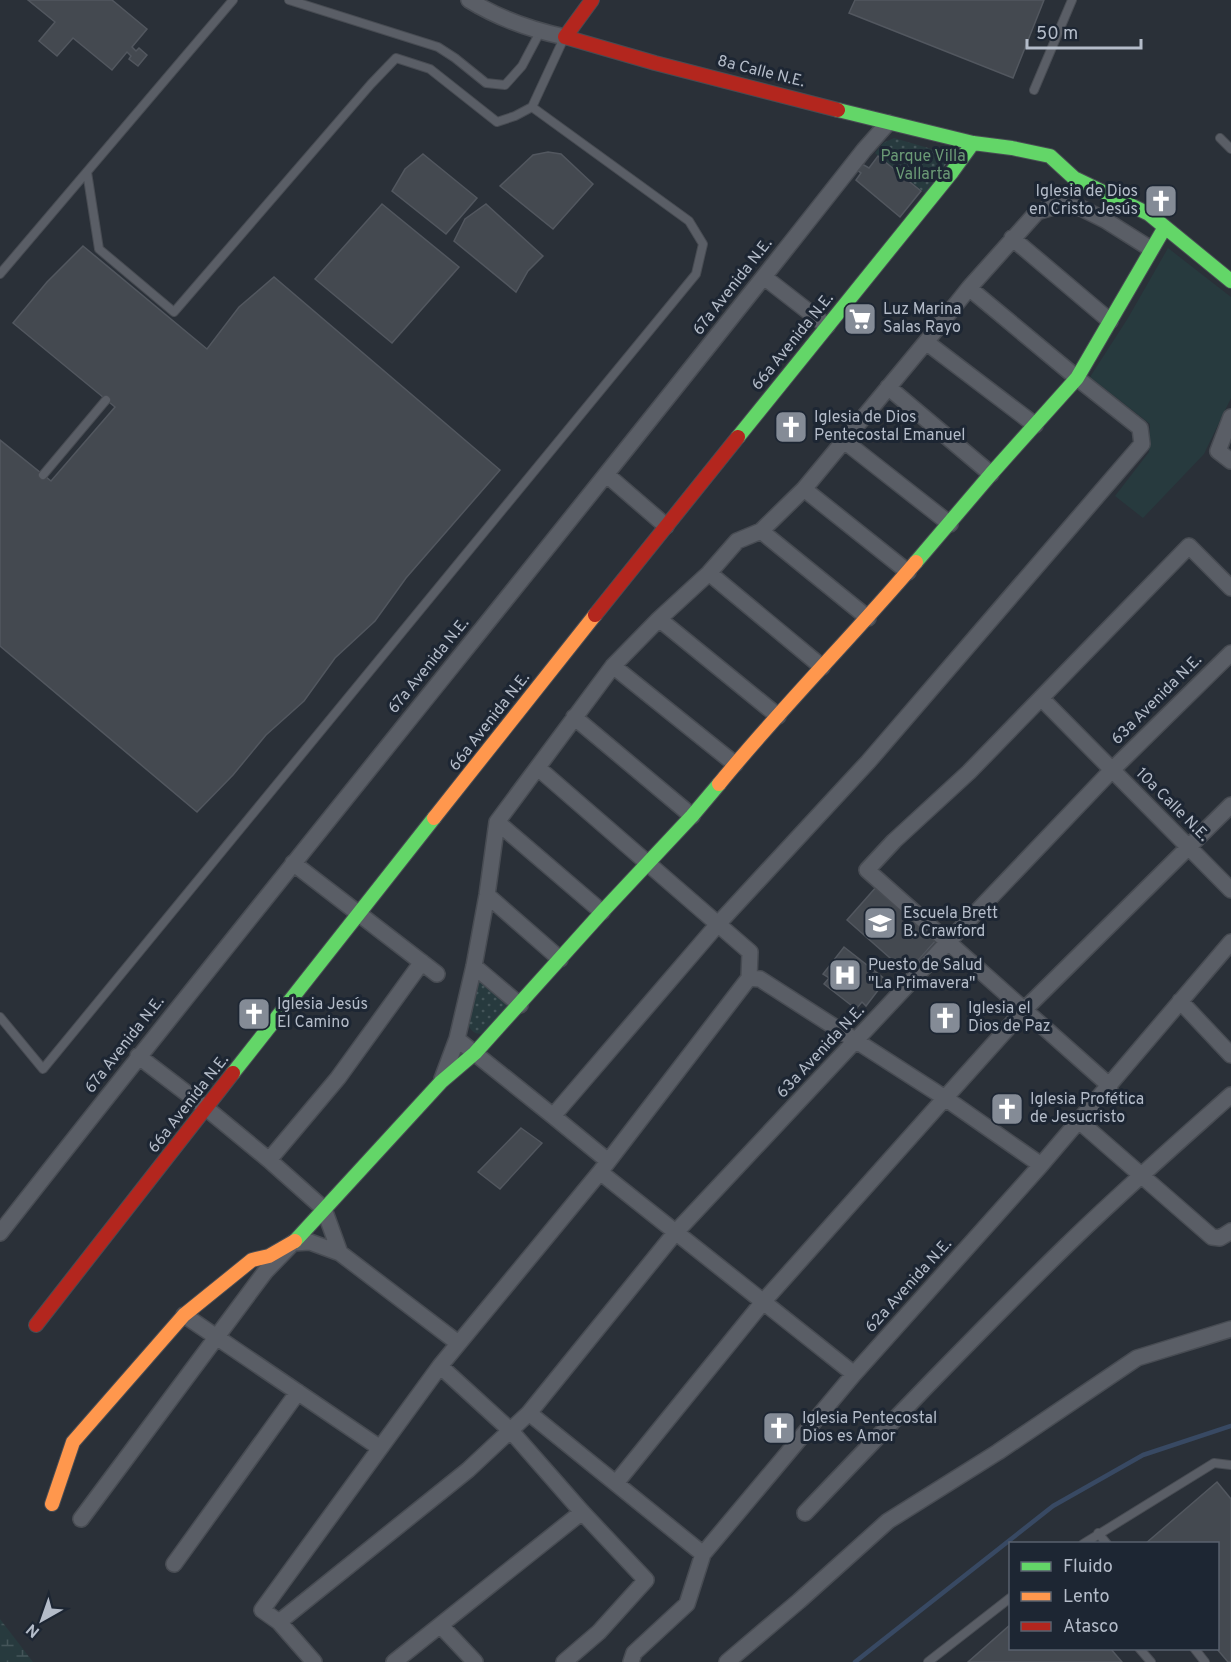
<svg xmlns="http://www.w3.org/2000/svg" width="1231" height="1662" font-family="Overpass,sans-serif">
<style>
.green{fill:#273a3e}
.wetland{fill:url(#wetland-marsh)}
.park{fill:url(#park-dots)}
.lines{fill:none;stroke-linecap:round;stroke-linejoin:round}
.stream{stroke:#384963;stroke-width:4.5}
.building{fill:#444950;stroke:#52575f;stroke-width:1.5}
.lane-casing{stroke:#484c53;stroke-width:10}
.street-casing{stroke:#484c53;stroke-width:18}
.fast-casing{stroke:#484c53;stroke-width:16}
.slow-casing{stroke:#484c53;stroke-width:16}
.jam-casing{stroke:#484c53;stroke-width:16}
.lane{stroke:#5a5e66;stroke-width:8}
.street{stroke:#5a5e66;stroke-width:15}
.fast{stroke:#63d668;stroke-width:14}
.slow{stroke:#ff974d;stroke-width:14}
.jam{stroke:#b3261e;stroke-width:14}
.labels{text-anchor:middle;dominant-baseline:central;stroke-width:6;stroke-linejoin:round;paint-order:stroke}
.street-label{font-size:16px;fill:#b4bcc9;stroke:#1d2633}
.park-label{font-size:16px;fill:#6b9a76;stroke:#1d2633}
.poi-label{font-size:16px;fill:#b4bcc9;stroke:#1d2633;text-anchor:start}
</style>
<defs>
<pattern id="wetland-marsh" width="20" height="14" patternUnits="userSpaceOnUse" patternTransform="scale(1.5)"><rect width="20" height="14" fill="#273a3e"/><path d="M1 5h8M5 5V1M11 12h8M15 12V8" fill="none" stroke="#445559"/></pattern>
<pattern id="park-dots" width="8" height="8" patternUnits="userSpaceOnUse" patternTransform="scale(1.5)"><rect width="8" height="8" fill="#273a3e"/><path d="M2 2h.1M6 6h.1" fill="none" stroke="#445559" stroke-width="1.8" stroke-linecap="round"/></pattern>
</defs>
<rect width="100%" height="100%" fill="#2a3038"/>
<!-- green -->
<path class="green" d="M1168 248 1231 297V398L1204 454 1143 518 1115 496 1149 452 1150 424 1090 377 1128 318Z"/>
<!-- wetland -->
<path class="wetland" d="M0 1619 33 1662H0Z"/>
<!-- park -->
<path class="park" d="M894 138 952 155 926 194 875 153 883 143Z
M478 978 508 1005 483 1034C474 1034 471 1031 467 1023Z"/>
<g class="lines">
<!-- stream -->
<path class="stream" d="M855 1662 1053 1506 1143 1455 1231 1426"/>
</g>
<!-- building -->
<path class="building" d="M28 0H112L147 29 132 47 136 51 139 48 147 55 138 66 129 59 131 56 127 52 112 70 73 38 57 56 39 41 55 22Z
M855 0H1044L1013 78 849 13Z
M548 152 561 154 593 184 553 229 500 186 533 155Z
M423 154 477 198 446 234 392 191 405 169Z
M878 156 921 191 900 217 856 180 861 173 857 170 862 164 869 168Z
M382 204 459 267 392 343 315 279Z
M486 204 543 256 528 271 516 292 454 241 465 219Z
M83 246 207 349 239 307 274 277 500 470 406 578 375 621 335 658 304 701 266 735 233 775 197 812 0 646V440L51 481 115 407 13 323 47 282Z
M877 886 937 939 907 973 847 920Z
M844 947 886 980 866 1006 862 1002 856 1009 824 984 829 978 823 974Z
M521 1128 542 1143 500 1189 478 1172Z
M1217 1482 1231 1499V1662H1228L1216 1648 1218 1544H1145Z
M1010 1625V1648H1110L1122 1662H968Z"/>
<g class="lines">
<!-- lane casing -->
<g class="lane-casing">
<path id="lane" d="M289 0 438 47 455 58 486 83 505 85 522 66 540 32
M1034 90 1072 0
M1220 138 1231 149
M87 172 99 249 174 312 371 84 396 58 430 69 497 122 515 116 532 107 564 38
M0 274 233 0
M43 475 106 400
M0 1017 43 1069 696 274 703 244 689 221 532 107
M1098 1533 1107 1544
M1083 1544 1214 1463 1231 1465
M1139 1648 1151 1662
M1194 1648 1205 1662
M928 1662 1010 1598"/>
</g>
<!-- street casing -->
<g class="street-casing">
<path id="street" d="M469 0C498 18 532 30 565 37
M1012 238 1110 321
M764 277 827 326
M926 342 1035 425
M888 387 991 474
M1231 417 1218 451 1231 461
M843 440 950 524
M607 475 666 526
M804 489 908 572
M761 531 868 618
M709 573 822 667
M659 619 778 716
M613 666 735 764
M1041 698 1231 890
M574 717 692 816
M538 768 750 952 749 978
M497 822 602 912
M293 863 437 974
M487 895 560 959
M474 966 520 1005
M1180 1001 1231 1055
M138 1056 206 1108 269 1160 324 1209 340 1253 458 1343
M442 1079 457 1039
M1110 1086 867 870 894 841 969 772 1189 546 1231 588
M553 1116 718 924 868 762 1142 444 1140 428 1077 378 969 288
M1079 1121 1212 1237 1220 1238 1231 1231
M269 1160 338 1078 422 962
M608 1161 553 1116 457 1039 474 966 487 895 497 822 613 666 659 619 709 573 737 541 761 531 804 489 926 342 969 288 1037 212 1057 206 1081 208 1105 220 1151 249
M600 1172 854 1374
M0 1233C285 869 579 513 864 150L888 123
M184 1315 380 1448
M440 1366 510 1430 582 1512 646 1580 599 1632 564 1662
M529 1413 703 1554
M616 1483 763 1302 945 1098 1024 1010 1231 805
M805 1513C891 1423 977 1333 1066 1246 1119 1194 1175 1145 1231 1095
M81 1519 265 1272 293 1243 310 1242 340 1253
M174 1564 298 1392
M279 1622 468 1470 529 1413 675 1233 947 943 1112 770 1231 653
M441 1626 475 1662
M314 1662 279 1622 262 1610 440 1366 600 1172 749 978 760 979 774 988 945 1098 1041 1165
M394 1662 582 1512
M631 1662 634 1653 687 1604 703 1554 854 1374 1041 1165 1231 942
M727 1662 799 1601 888 1521 998 1452 1137 1358 1231 1329"/>
</g>
<!-- fast casing -->
<g class="fast-casing">
<path id="fast" d="M838 110 973 143 1012 148 1050 156 1074 178 1149 214 1231 281
M738 437 952 172 973 143
M916 562 991 474 1077 378 1165 227
M233 1073 434 818
M295 1241 441 1082 475 1053 602 912 692 816 719 784"/>
</g>
<!-- slow casing -->
<g class="slow-casing">
<path id="slow" d="M719 784C782 707 852 637 916 562
M434 818 595 615
M52 1504 73 1442 184 1315 252 1260 269 1256 295 1241"/>
</g>
<!-- jam casing -->
<g class="jam-casing">
<path id="jam" d="M592 0 565 37 655 63 838 110
M595 615 738 437
M36 1325 233 1073"/>
</g>
<!-- lane -->
<use href="#lane" class="lane"/>
<!-- street -->
<use href="#street" class="street"/>
<!-- fast -->
<use href="#fast" class="fast"/>
<!-- slow -->
<use href="#slow" class="slow"/>
<!-- jam -->
<use href="#jam" class="jam"/>
</g>
<!-- icons -->
<defs>
<g id="church-square" transform="scale(1.725)"><rect x="-9" y="-9" width="18" height="18" rx="4" fill="#848b96" stroke="#1d2633"/><path d="M-1.2-6h2.4v3.5h3.3v2.4h-3.3V6h-2.4V-.1h-3.3v-2.4h3.3Z" fill="#fff"/></g>
<g id="supermarket-square" transform="scale(1.725)"><rect x="-9" y="-9" width="18" height="18" rx="4" fill="#848b96" stroke="#1d2633"/><path d="M-6-5.5h2.5l.6 2H6L4.5 2H-2.5L-4.4-4H-6ZM-1.5 3.2a1.3 1.3 0 1 0 .1 0ZM3 3.2a1.3 1.3 0 1 0 .1 0Z" fill="#fff"/></g>
<g id="school-square" transform="scale(1.725)"><rect x="-9" y="-9" width="18" height="18" rx="4" fill="#848b96" stroke="#1d2633"/><path d="M0-5L7-2L0 1L-7-2ZM-4 1L0 2.5L4 1V4Q0 6-4 4Z" fill="#fff"/></g>
<g id="hospital-square" transform="scale(1.725)"><rect x="-9" y="-9" width="18" height="18" rx="4" fill="#848b96" stroke="#1d2633"/><path d="M-5-5h3v3.5h4V-5h3V5h-3V1.5h-4V5h-3Z" fill="#fff"/></g>
</defs>
<g fill-rule="evenodd">
<use href="#church-square" x="1161" y="201"/>
<use href="#supermarket-square" x="860" y="319"/>
<use href="#church-square" x="791" y="427"/>
<use href="#school-square" x="880" y="923"/>
<use href="#hospital-square" x="845" y="975"/>
<use href="#church-square" x="254" y="1014"/>
<use href="#church-square" x="945" y="1018"/>
<use href="#church-square" x="1007" y="1109"/>
<use href="#church-square" x="779" y="1428"/>
</g>
<g class="labels">
<!-- street labels -->
<g class="street-label">
<text transform="translate(761 72) rotate(14)">8a Calle N.E.</text>
<text transform="translate(733 287) rotate(-52)">67a Avenida N.E.</text>
<text transform="translate(793 342) rotate(-51)">66a Avenida N.E.</text>
<text transform="translate(429 666) rotate(-51)">67a Avenida N.E.</text>
<text transform="translate(1157 700) rotate(-45)">63a Avenida N.E.</text>
<text transform="translate(490 722) rotate(-52)">66a Avenida N.E.</text>
<text transform="translate(1172 805) rotate(45)">10a Calle N.E.</text>
<text transform="translate(125 1045) rotate(-52)">67a Avenida N.E.</text>
<text transform="translate(821 1052) rotate(-47)">63a Avenida N.E.</text>
<text transform="translate(189 1104) rotate(-52)">66a Avenida N.E.</text>
<text transform="translate(909 1286) rotate(-48)">62a Avenida N.E.</text>
</g>
<!-- park labels -->
<g class="park-label">
<text x="923" y="157">Parque Villa<tspan x="923" dy="18">Vallarta</tspan></text>
</g>
<!-- poi labels -->
<g class="poi-label">
<text x="1138" y="192" text-anchor="end">Iglesia de Dios<tspan x="1138" dy="18">en Cristo Jesús</tspan></text>
<text x="883" y="310">Luz Marina<tspan x="883" dy="18">Salas Rayo</tspan></text>
<text x="814" y="418">Iglesia de Dios<tspan x="814" dy="18">Pentecostal Emanuel</tspan></text>
<text x="903" y="914">Escuela Brett<tspan x="903" dy="18">B. Crawford</tspan></text>
<text x="868" y="966">Puesto de Salud<tspan x="868" dy="18">"La Primavera"</tspan></text>
<text x="277" y="1005">Iglesia Jesús<tspan x="277" dy="18">El Camino</tspan></text>
<text x="968" y="1009">Iglesia el<tspan x="968" dy="18">Dios de Paz</tspan></text>
<text x="1030" y="1100">Iglesia Profética<tspan x="1030" dy="18">de Jesucristo</tspan></text>
<text x="802" y="1419">Iglesia Pentecostal<tspan x="802" dy="18">Dios es Amor</tspan></text>
</g>
</g>
<!-- legend -->
<rect x="1009" y="1542" width="210" height="108" fill="#1d2633" stroke="#59626f" stroke-width="1.5"/>
<rect x="1021" y="1562" width="30" height="9" fill="#63d668" stroke="#59626f" stroke-width="1.5"/>
<text x="1063" y="1572" font-size="18" fill="#b4bcc9">Fluido</text>
<rect x="1021" y="1592" width="30" height="9" fill="#ff974d" stroke="#59626f" stroke-width="1.5"/>
<text x="1063" y="1602" font-size="18" fill="#b4bcc9">Lento</text>
<rect x="1021" y="1622" width="30" height="9" fill="#b3261e" stroke="#59626f" stroke-width="1.5"/>
<text x="1063" y="1632" font-size="18" fill="#b4bcc9">Atasco</text>
<!-- north arrow -->
<g transform="translate(42 1620) rotate(220)" stroke="#1d2633" stroke-width="4.5" paint-order="stroke">
<path d="M0-4.5L10 22L0 15L-10 22Z" fill="#b4bcc9"/>
<text y="-9" font-size="16" font-weight="bold" text-anchor="middle" fill="#b4bcc9">N</text>
</g>
<!-- scale -->
<path d="M1027 39v9h114v-9" fill="none" stroke="#b4bcc9" stroke-width="3"/>
<text x="1036" y="39" font-size="18" fill="#b4bcc9" stroke="#1d2633" stroke-width="4.5" paint-order="stroke">50 m</text>
</svg>
